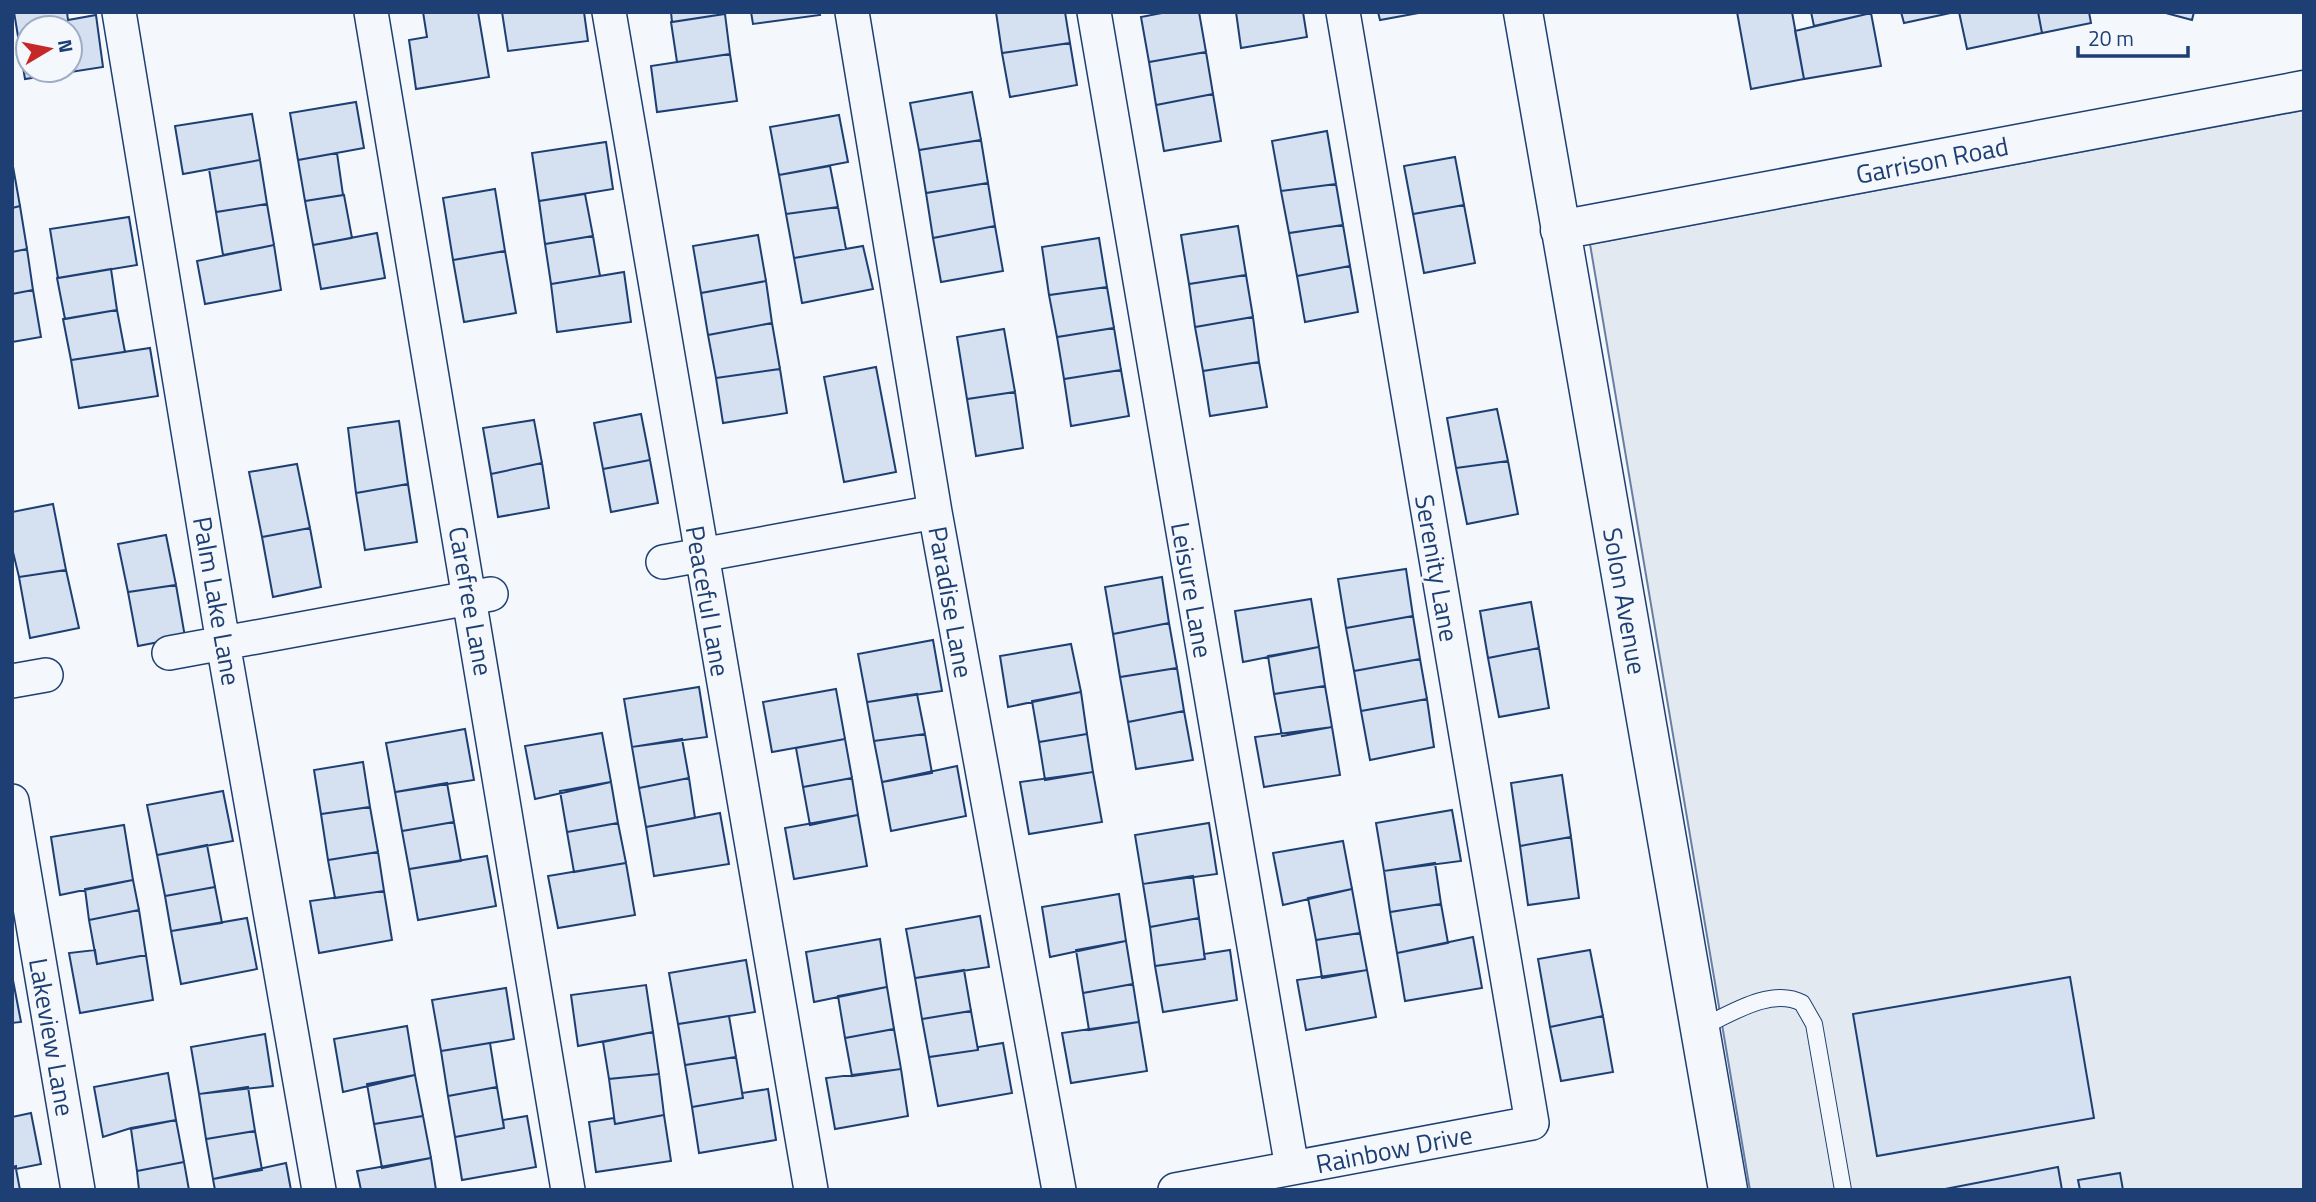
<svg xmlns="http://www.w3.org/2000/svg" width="2316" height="1202" font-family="'Titillium Web',sans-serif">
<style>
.green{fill:#e3e9f0;stroke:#687fa3;stroke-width:2}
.building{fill:#d5e0f0;stroke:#1d3f73;stroke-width:2;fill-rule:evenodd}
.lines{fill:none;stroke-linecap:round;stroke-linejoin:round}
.lane-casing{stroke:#1d3f73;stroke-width:18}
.street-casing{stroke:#1d3f73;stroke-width:36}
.secondary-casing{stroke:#1d3f73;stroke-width:41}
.lane{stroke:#f4f7fb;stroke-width:16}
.street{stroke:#f4f7fb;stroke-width:33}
.secondary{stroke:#f4f7fb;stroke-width:38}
.labels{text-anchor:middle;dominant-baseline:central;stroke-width:5;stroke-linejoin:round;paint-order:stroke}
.street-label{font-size:26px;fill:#1d3f73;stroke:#f4f7fb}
</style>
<rect width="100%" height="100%" fill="#f4f7fb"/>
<!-- green -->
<path class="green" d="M2304 110V1190H1750L1590 244Z"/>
<!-- building -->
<path class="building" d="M14 12H67L68 20 96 15 103 67 25 79ZM28 28H70V70H28Z
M423 12H478L489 77 416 89 409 40 427 37Z
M502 12H584L588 41 508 51Z
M671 12H724L725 14 672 22Z
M751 12H819L820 15 753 24Z
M996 12H1065L1070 43 1002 53Z
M1167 12H1199L1206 52 1149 62 1141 17Z
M1236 12H1303L1307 37 1241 48Z
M1378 12H1424L1380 20Z
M1737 12H1792L1804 79 1751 89Z
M1811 12H1871V13L1814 26Z
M1901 12H1955L1904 23Z
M1959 12H2038L2042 33 1967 49Z
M2038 12H2089L2091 23 2042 33Z
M2162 12H2194L2192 20Z
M1871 13 1881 66 1804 79 1795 31Z
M725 14 730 54 677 62 671 22Z
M1070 43 1077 85 1010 97 1002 53Z
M1206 52 1213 94 1156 105 1149 62Z
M730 54 737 101 657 112 651 66Z
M972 92 981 140 919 150 910 103Z
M1213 94 1221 141 1164 151 1156 105Z
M356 102 364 148 298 160 290 113Z
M252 114 260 160 183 174 175 126Z
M839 115 848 162 779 175 770 127Z
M1327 131 1336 184 1281 191 1272 141Z
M981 140 988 183 926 193 919 150Z
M606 142 613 189 539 201 532 153Z
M337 153 343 195 305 201 298 160Z
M1455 157 1464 205 1413 214 1404 166Z
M260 160 267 204 216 212 209 169Z
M12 161 20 206 12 208Z
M830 166 838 207 786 214 779 175Z
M988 183 995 226 933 238 926 193Z
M1336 184 1343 225 1289 233 1281 191Z
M495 189 505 251 453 260 443 198Z
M585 194 593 236 545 244 539 201Z
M344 195 352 238 313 245 305 201Z
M267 204 274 245 223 255 216 212Z
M1464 205 1475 263 1424 273 1413 214Z
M20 206 27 249 12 252V208Z
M838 207 846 249 794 258 786 214Z
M129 217 137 265 58 278 50 229Z
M1343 225 1350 266 1297 276 1289 233Z
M995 226 1003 271 941 282 933 238Z
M1238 226 1246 275 1189 284 1181 235Z
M377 233 385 278 321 289 313 245Z
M758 235 766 281 701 293 693 246Z
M593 236 600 276 551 284 545 244Z
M1099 238 1107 287 1049 295 1042 247Z
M274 245 281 290 205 304 197 261Z
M863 246 873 289 802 303 794 258Z
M27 249 33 290 12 294V252Z
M505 251 516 313 464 322 453 260Z
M1350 266 1358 312 1305 322 1297 276Z
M111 269 117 310 65 319 57 278Z
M624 272 631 322 557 332 551 284Z
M1246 275 1253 317 1195 327 1189 284Z
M766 281 772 323 708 335 701 293Z
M1107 287 1114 328 1057 337 1049 295Z
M33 290 41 337 12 342V294Z
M117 310 125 352 71 360 63 319Z
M1253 317 1259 362 1203 371 1195 327Z
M772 323 780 369 716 378 708 335Z
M1114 328 1121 370 1064 379 1057 337Z
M1004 329 1015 392 967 399 957 337Z
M150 348 158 396 79 408 71 360Z
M1259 362 1267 407 1210 416 1203 371Z
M876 367 896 472 844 482 824 377Z
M780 369 787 413 723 423 716 378Z
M1121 370 1129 416 1071 426 1064 379Z
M1015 392 1023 448 976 456 967 399Z
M1497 409 1508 461 1456 468 1447 418Z
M641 414 650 460 603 469 594 423Z
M534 420 542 463 491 474 483 428Z
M399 421 408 484 356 493 348 428Z
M650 460 658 503 611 512 603 469Z
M1508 461 1518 514 1467 524 1456 468Z
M542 463 549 508 498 517 491 474Z
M297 464 310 528 262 537 249 472Z
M408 484 417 542 365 550 356 493Z
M53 504 66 570 19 577 12 548V512Z
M310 528 321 587 273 597 262 537Z
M166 535 176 585 128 592 118 544Z
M1406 569 1413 616 1346 628 1338 579Z
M66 570 79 628 30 638 19 577Z
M1162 577 1169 623 1113 634 1105 587Z
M176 585 185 637 138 646 128 592Z
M1311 599 1319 647 1243 662 1235 611Z
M1531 602 1539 648 1488 658 1480 611Z
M1413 616 1420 659 1354 671 1346 628Z
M1169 623 1177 668 1120 677 1113 634Z
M933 640 942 691 867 702 858 654Z
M1071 644 1081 692 1008 707 1000 656Z
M1319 647 1325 686 1274 694 1268 656Z
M1539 648 1549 708 1499 717 1488 658Z
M1420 659 1427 699 1361 711 1354 671Z
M1177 668 1184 711 1128 722 1120 677Z
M1325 686 1332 727 1282 736 1274 694Z
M699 687 707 737 632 747 624 699Z
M836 689 845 739 772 752 763 702Z
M1081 692 1087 734 1039 742 1032 701Z
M917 694 925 734 874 741 867 702Z
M1427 699 1434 747 1370 760 1361 711Z
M1184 711 1193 760 1136 769 1128 722Z
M1332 727 1340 775 1264 787 1255 737Z
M465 729 474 780 395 792 386 743Z
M602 733 611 782 535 799 525 746Z
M925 734 932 773 882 782 874 741Z
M1087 734 1093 772 1045 780 1039 742Z
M682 739 689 778 639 788 632 747Z
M845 739 852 778 803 787 796 748Z
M363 762 370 807 321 814 314 770Z
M957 766 966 816 891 831 882 782Z
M1093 772 1102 822 1029 834 1020 782Z
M1562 775 1571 837 1520 846 1511 783Z
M689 778 695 818 646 827 639 788Z
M852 778 858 815 810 825 803 787Z
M611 782 618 823 567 832 560 791Z
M447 783 454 822 402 831 395 792Z
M223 791 233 841 157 855 147 805Z
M370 807 378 852 328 860 321 814Z
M1452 810 1461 861 1384 871 1376 823Z
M720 813 729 864 654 876 646 827Z
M858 815 867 866 794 879 785 828Z
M454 822 461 861 409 869 402 831Z
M618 823 626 863 574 872 567 832Z
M1209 823 1217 874 1143 884 1135 835Z
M124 825 133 880 60 895 51 837Z
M1571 837 1579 898 1528 905 1520 846Z
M1343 841 1352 889 1283 905 1273 853Z
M207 845 215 887 165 896 157 855Z
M378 852 384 891 335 898 328 860Z
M487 856 496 906 418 920 409 869Z
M626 863 635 915 558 928 548 876Z
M1435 863 1441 904 1390 912 1384 871Z
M1193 876 1199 918 1150 927 1143 884Z
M133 880 139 910 89 920 85 889Z
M215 887 222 923 171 931 165 896Z
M1352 889 1360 933 1316 940 1308 898Z
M384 891 392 940 319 953 310 901Z
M1119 894 1126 941 1050 957 1042 907Z
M1441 904 1448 943 1397 953 1390 912Z
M139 910 146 955 97 964 89 920Z
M980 916 989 967 915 978 906 929Z
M247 918 257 969 181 984 171 931Z
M1199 918 1205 959 1155 966 1150 927Z
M1360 933 1367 970 1322 978 1316 940Z
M1473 937 1482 988 1405 1001 1397 953Z
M880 939 887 987 814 1002 806 952Z
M1126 941 1133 984 1083 993 1076 950Z
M95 950 97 964 146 955 153 1000 80 1013 69 953Z
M1230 950 1237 1000 1163 1012 1155 966 1205 959 1204 954Z
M1590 950 1603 1016 1550 1027 1538 959Z
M746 960 755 1012 678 1024 669 973Z
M964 970 971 1011 922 1019 915 978Z
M1367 970 1376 1017 1306 1030 1297 980Z
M12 975 21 1022 12 1023Z
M2070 977 2094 1118 1877 1156 1853 1014Z
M1133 984 1139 1022 1089 1030 1083 993Z
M646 985 653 1032 578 1046 571 995Z
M887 987 894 1029 845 1038 838 996Z
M506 988 514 1039 441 1051 432 1000Z
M971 1011 978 1050 929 1057 922 1019Z
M729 1016 736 1057 685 1065 678 1024Z
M1603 1016 1613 1072 1561 1081 1550 1027Z
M1139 1022 1147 1071 1071 1083 1062 1033Z
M407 1026 415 1075 343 1092 334 1039Z
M894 1029 901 1069 852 1076 845 1038Z
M653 1032 659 1074 609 1079 603 1042Z
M265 1034 273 1086 199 1094 191 1047Z
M490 1043 497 1087 448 1096 441 1051Z
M1003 1043 1012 1093 938 1106 929 1057 978 1050V1047Z
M736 1057 743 1098 692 1107 685 1065Z
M901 1069 908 1116 835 1129 826 1078Z
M168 1073 176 1120 131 1128 103 1137 94 1087Z
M659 1074 664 1115 615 1124 609 1079Z
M415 1075 423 1116 374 1124 367 1084Z
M248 1087 255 1131 206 1139 199 1094Z
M497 1087 504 1128 455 1137 448 1096Z
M768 1089 776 1140 699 1153 692 1107 743 1098 742 1093Z
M31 1113 41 1164 16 1169 12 1167V1117Z
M664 1115 671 1161 596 1172 589 1122 614 1118 615 1124Z
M423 1116 431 1158 382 1168 374 1124Z
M527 1116 536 1167 462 1180 455 1137 504 1128 503 1120Z
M176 1120 184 1162 137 1171 131 1129Z
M255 1131 262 1170 213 1179 206 1139Z
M431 1158 436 1190H361L357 1171Z
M184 1162 189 1190H139L137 1171Z
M286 1163 291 1190H215L213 1179Z
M16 1166V1169L20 1190H12V1167Z
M2058 1167 2062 1190H1940Z
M2120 1173 2123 1190H2080L2078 1180Z"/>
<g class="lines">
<!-- lane casing -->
<g class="lane-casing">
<path id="lane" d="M1700 1028C1727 1016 1771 986 1802 1003L1814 1024 1843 1190"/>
</g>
<!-- street casing -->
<g class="street-casing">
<path id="street" d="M119 12 223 643 319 1190
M371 12 568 1190
M609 12 811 1190
M852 12 935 512 1059 1190
M1094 12 1292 1168
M663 562 935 512
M169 653 491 594
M12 681 46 675
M12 801 78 1190
M1175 1190 1532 1123 1343 12"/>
</g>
<!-- secondary casing -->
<g class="secondary-casing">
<path id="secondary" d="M1523 12 1728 1190
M1560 230 2304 90"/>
</g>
<!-- lane -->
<use href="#lane" class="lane"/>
<!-- street -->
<use href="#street" class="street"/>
<!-- secondary -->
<use href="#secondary" class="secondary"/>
</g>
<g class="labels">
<!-- street labels -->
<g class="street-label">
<text transform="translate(1932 160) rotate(-11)">Garrison Road</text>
<text transform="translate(1437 568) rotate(80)">Serenity Lane</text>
<text transform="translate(1192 590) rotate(80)">Leisure Lane</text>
<text transform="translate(217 601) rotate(80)">Palm Lake Lane</text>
<text transform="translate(471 601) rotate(80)">Carefree Lane</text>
<text transform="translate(708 601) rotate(80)">Peaceful Lane</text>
<text transform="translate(1625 601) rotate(80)">Solon Avenue</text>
<text transform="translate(951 602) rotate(80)">Paradise Lane</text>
<text transform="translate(52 1037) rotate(80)">Lakeview Lane</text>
<text transform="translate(1394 1149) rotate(-11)">Rainbow Drive</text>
</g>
</g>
<!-- border -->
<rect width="2316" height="1202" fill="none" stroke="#1d3f73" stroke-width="28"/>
<!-- north arrow -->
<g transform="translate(49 49) rotate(80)"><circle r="33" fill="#f4f7fb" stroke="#9eadc5" stroke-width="2"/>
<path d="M0-5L12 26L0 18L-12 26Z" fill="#c62828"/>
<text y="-10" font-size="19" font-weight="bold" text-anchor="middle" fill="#1d3f73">N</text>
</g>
<!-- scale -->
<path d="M2078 46v10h110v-10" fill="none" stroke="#1d3f73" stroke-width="3.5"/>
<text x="2088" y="46" font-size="21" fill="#1d3f73" stroke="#f4f7fb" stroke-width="5" paint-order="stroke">20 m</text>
</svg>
